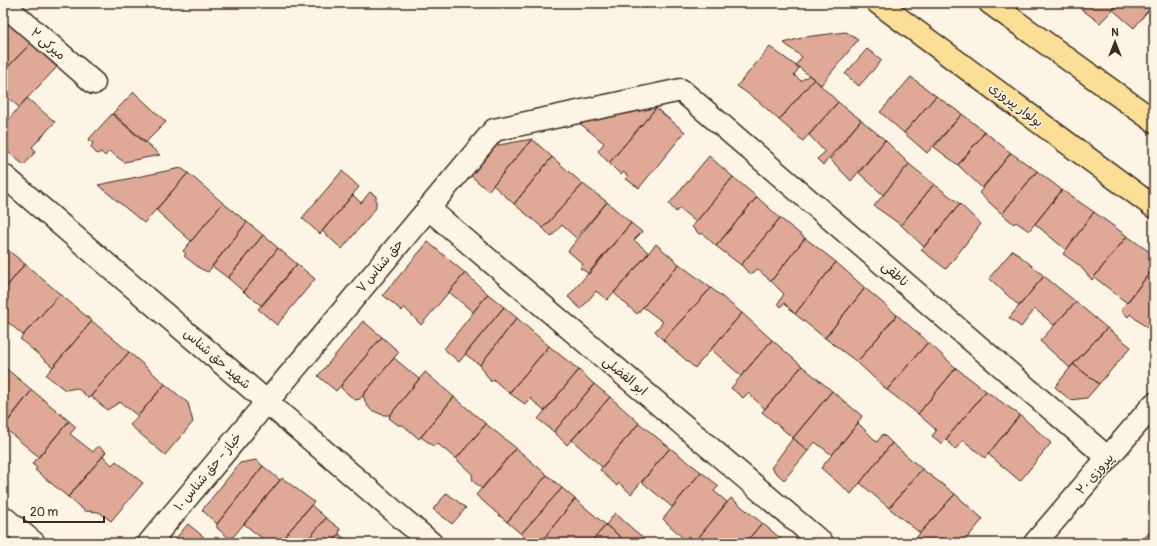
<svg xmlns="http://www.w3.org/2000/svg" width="1157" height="546" font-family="Pangolin,'Playpen Sans Arabic',sans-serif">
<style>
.building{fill:#e0a997;stroke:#3b2a1e}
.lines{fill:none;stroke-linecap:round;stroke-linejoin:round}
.street-casing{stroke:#3b2a1e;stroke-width:25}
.primary-casing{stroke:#3b2a1e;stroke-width:25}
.street{stroke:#fcf5e5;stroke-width:22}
.primary{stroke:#fbdf96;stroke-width:22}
.labels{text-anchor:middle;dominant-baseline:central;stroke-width:3;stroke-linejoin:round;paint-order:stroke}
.street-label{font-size:13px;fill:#3b2a1e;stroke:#fcf5e5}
</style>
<rect width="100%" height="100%" fill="#fcf5e5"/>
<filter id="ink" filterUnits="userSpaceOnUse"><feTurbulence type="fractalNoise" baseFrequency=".025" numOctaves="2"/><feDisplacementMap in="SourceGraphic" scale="8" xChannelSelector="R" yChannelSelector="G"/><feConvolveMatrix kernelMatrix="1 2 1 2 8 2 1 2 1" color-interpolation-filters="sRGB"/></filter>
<g filter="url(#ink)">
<!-- building -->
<path class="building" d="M1073 3H1119L1100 23Z
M1119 3H1154L1134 28 1113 10Z
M1154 3V17L1148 12Z
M5 20 31 43 3 72V22Z
M846 32 858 40 821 85 796 65 802 57 784 43 805 37Z
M31 43 57 67 19 107 3 94V72Z
M770 47 799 68 794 75 801 81 809 75 814 79 779 120 757 100 737 86Z
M867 49 882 60 859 86 845 74Z
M911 77 936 96 904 133 880 112Z
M814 79 838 102 803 141 779 120Z
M134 92 166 122 145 143 112 114Z
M936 96 962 114 927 153 904 133Z
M27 98 55 122 32 147 36 151 24 165 3 148V126Z
M838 102 861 120 823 165 817 159 825 152 809 135Z
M646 103 656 108 609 163 598 151 604 143 578 122Z
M656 108 685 132 639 188 626 179 628 176 623 172 621 175 609 163Z
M112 114 115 115 160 155 124 162 109 151 105 156 101 152 97 154 91 147 93 143 88 140Z
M962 114 985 132 958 165 934 147Z
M861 120 885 140 851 181 830 159Z
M985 132 1011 153 982 188 958 165Z
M532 139 488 191 468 173 488 147Z
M532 139 552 157 514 204 493 185Z
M885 140 909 164 883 195 859 173Z
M1011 153 1037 171 1002 214 979 193Z
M709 156 733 177 696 222 679 208 676 212 669 204Z
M552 157 583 184 543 228 514 204Z
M909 164 934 184 901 225 874 206Z
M181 168 188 173 144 223 98 185Z
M342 171 359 187 320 234 302 218Z
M1037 171 1062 190 1029 231 1016 222 1014 224 1002 214Z
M188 173 223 203 191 241 156 210Z
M733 177 757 197 716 246 702 233 700 235 692 227Z
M583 184 607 202 576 238 562 225 551 237 543 228Z
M934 184 960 204 924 247 901 225Z
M1062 190 1094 212 1066 250 1035 224Z
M370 192 376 196V208L342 249 322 231 353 195 361 203Z
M757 197 780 218 741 265 716 246Z
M607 202 631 223 589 274 580 268 583 264 568 251Z
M223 203 247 222 208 272 201 269 184 256 186 254 183 251Z
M960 204 981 224 946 269 921 250Z
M1094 212 1127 236 1092 280 1079 265 1063 254Z
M780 218 805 238 771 281 757 269 751 275 741 265Z
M247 222 263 235 228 278 212 266Z
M631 223 642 232 634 240 649 253 607 300 596 291 581 309 568 297Z
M263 235 278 248 244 292 228 278Z
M1127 236 1154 255V267L1127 303 1094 277Z
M805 238 836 262 795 314 784 303 781 307 778 303 784 294 771 281Z
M428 242 465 273 421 325 404 307 402 311 383 295Z
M656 244 679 264 637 314 614 293Z
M3 246 25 264 3 291Z
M278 248 297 264 262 306 244 292Z
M1013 250 1044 276 1019 306 989 278Z
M836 262 865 288 825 338 795 314Z
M25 264 60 294 23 335 3 318V291Z
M297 264 315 279 277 325 258 309Z
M679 264 711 288 663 340 655 331 663 322 643 307Z
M1154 267V319L1147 328 1130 314 1128 317 1121 310Z
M465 273 488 294 473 312 449 292Z
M1044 276 1076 302 1054 325 1035 309 1021 327 1009 318Z
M711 288 742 313 695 368 663 340Z
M865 288 897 315 857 362 825 338Z
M60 294 92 321 53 367 20 339Z
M488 294 504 307 459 362 444 349Z
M1076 302 1107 328 1070 368 1040 341Z
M504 307 517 318 480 365 465 354Z
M742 313 772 340 741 376 711 349Z
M897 315 928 342 887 390 857 362Z
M517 318 549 346 509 393 493 379 491 382 480 365Z
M92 321 129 352 89 398 77 388 65 390 46 375Z
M363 321 382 337 336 391 318 376Z
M1107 328 1131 347 1099 384 1073 364Z
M382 337 399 352 360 399 355 400 341 388 342 384Z
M772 340 802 366 765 409 748 393 743 398 731 388Z
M928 342 956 368 918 414 887 390Z
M549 346 579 370 544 411 530 398 525 404 509 393Z
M129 352 165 384 138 416 120 402 107 410 91 396Z
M394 358 419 379 390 415H383L371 410 366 404 363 395Z
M1073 364 1099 384 1087 398 1070 400 1055 387Z
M3 366 32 390 3 428Z
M802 366 832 391 793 438 762 412Z
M956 368 986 391 942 444 932 436 936 431 935 429 918 414Z
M579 370 594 384 554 432 538 419Z
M425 372 454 397 419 439 403 425H398L389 418 390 415Z
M165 384 188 403 193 422 165 455 130 425Z
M594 384 610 397 567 445 554 432Z
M32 390 69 421 39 457 3 427Z
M832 391 862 416 858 423 832 455 815 442 808 451 793 438Z
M986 391 1020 415 985 458 963 440 955 450 946 439Z
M454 397 486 424 456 459 438 444 433 446 421 437Z
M610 397 639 423 602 467 572 440Z
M1020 415 1051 443 1020 481 988 454Z
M69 421 76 427 70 434 93 452 98 446 106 452 68 497 35 470 37 468 32 464Z
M639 423 670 448 631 494 619 483 617 486 600 470Z
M858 423 877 442 883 434 892 443 851 494 821 468Z
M486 424 516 448 482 489 473 481 472 474 456 459Z
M793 438 808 451 784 480 771 468Z
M892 443 922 469 889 508 860 483Z
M516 448 547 475 507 522 476 495Z
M670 448 701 472 672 507 642 482Z
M103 456 112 465 116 461 143 483 111 521 99 512 85 511 68 497Z
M256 460 263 466 217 524 202 510 240 463Z
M263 466 280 480 233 537 229 538 217 528V524Z
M922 469 955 494 920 533 889 508Z
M701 472 719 486 714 491 727 502 694 543H688L663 519Z
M547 475 562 488 521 534 507 522Z
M282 478 314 502 279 543H268L244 524Z
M562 488 575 499 540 543H530L521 534Z
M447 493 466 508 452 524 433 509Z
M955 494 983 519 963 543H915L913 541Z
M731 498 762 523 745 543H694Z
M575 499 606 525 590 543H540Z
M311 505 326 518 305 543H279Z
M615 513 645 540 643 543H628L606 525Z
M326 518 340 529 339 534 332 543H305Z
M762 523 786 543H745Z
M188 524 205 538 201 543H172Z
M606 525 618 535 628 543H590Z
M1154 527V543H1140Z
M339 534 350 543H332Z
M205 538 211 543H201Z"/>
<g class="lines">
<!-- street casing -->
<g class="street-casing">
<path id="street" d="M3 4 94 83
M3 175 431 543
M429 209 822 543
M3 517 34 543
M149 543 494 130 681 90 1108 458
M1035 543 1154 404"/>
</g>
<!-- primary casing -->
<g class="primary-casing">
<path id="primary" d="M878 3 1154 207
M990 3 1154 121"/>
</g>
<!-- street -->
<use href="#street" class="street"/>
<!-- primary -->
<use href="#primary" class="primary"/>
</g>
</g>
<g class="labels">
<!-- street labels -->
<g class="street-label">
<text transform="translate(48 44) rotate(41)">میرکی ۲</text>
<text transform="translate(1016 105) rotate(37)">بولوار پیروزی</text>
<text transform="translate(380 266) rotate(-50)">حق شناس ۷</text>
<text transform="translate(895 274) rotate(41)">ناطقی</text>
<text transform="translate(217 359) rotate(41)">شهید حق شناس</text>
<text transform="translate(625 376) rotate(40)">ابو الفضلی</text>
<text transform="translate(208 472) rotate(-50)">خباز - حق شناس ۱۰</text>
<text transform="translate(1095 474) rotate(-49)">پیروزی ۲۰</text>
</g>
</g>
<!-- margin -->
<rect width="1157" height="546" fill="none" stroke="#fcf5e5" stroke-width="16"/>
<rect x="8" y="8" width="1141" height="530" fill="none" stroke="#3b2a1e" stroke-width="1.5" filter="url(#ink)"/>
<!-- north arrow -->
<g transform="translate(1115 42)" stroke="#fcf5e5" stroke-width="3" paint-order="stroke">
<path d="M0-3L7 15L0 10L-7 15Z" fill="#3b2a1e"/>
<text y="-6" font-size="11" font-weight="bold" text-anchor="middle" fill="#3b2a1e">N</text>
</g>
<!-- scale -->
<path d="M24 516v6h80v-6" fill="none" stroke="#3b2a1e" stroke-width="2"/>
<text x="30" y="516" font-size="12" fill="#3b2a1e" stroke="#fcf5e5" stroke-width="3" paint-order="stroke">20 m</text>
</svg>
